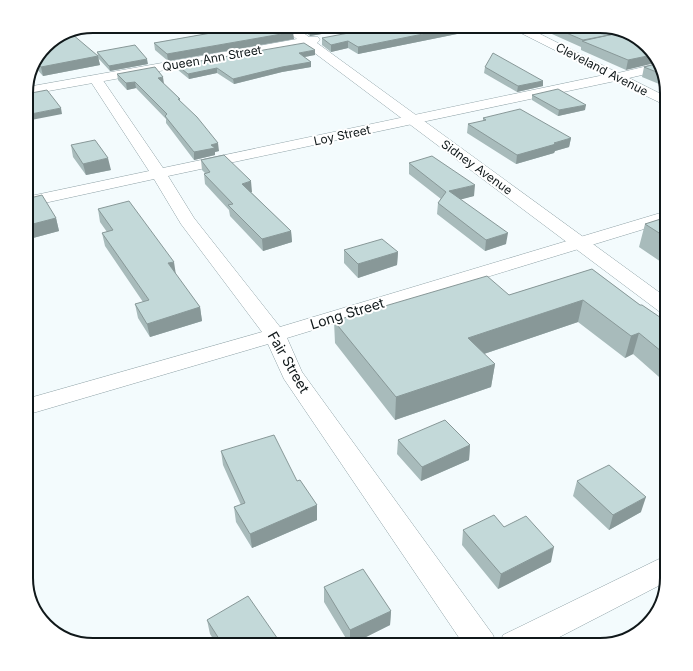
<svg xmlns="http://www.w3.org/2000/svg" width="693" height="671" font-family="Inter,sans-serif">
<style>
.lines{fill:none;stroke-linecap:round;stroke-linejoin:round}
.street-casing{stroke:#8fa2a7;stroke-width:1}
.secondary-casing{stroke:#8fa2a7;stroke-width:1}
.street{fill:#fff;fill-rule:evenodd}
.secondary{fill:#fff;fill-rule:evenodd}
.wall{fill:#a8bbbb}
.shaded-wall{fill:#889898}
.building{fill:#c3d9d9;stroke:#889898}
.labels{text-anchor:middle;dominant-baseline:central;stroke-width:4;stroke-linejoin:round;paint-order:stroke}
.far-street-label{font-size:12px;fill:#10181a;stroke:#fff}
.street-label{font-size:14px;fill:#10181a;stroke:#fff}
.rim{fill:none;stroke:#10181a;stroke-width:2}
</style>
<rect width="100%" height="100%" fill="#f3fbfd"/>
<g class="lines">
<!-- street casing -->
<g class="street-casing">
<path id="street" d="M510 26H524L618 73 656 64 659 71 629 78 667 97V106L615 81 168 176 194 218 280 327 667 211V222L287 338 302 372 493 635 497 645H464L284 379 268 344 26 415V399L262 332 181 224 154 179 26 207V197L149 171 89 79 90 76H100L163 168 604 75 511 28Z
M667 556 666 582 544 645H499L503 635 657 560Z"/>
</g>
<!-- secondary casing -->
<g class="secondary-casing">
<path id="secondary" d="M280 26H294L309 37H318L320 40 317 43 667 298V314L660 312 304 45 26 95 27 87 297 39Z"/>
</g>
<!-- street -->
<use href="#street" class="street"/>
<!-- secondary -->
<use href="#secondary" class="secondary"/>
</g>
<!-- wall -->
<path class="wall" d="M216 26H286L294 39 168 61 155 50 154 43 222 31Z
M297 26H368L310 36Z
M534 26H604L629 33 634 36 625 38 649 48 626 70 581 50V47Z
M457 34 358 54 348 48 331 52 322 45V38Z
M49 43 98 56 97 52 148 64 110 71 98 58 100 65 43 76 33 65V63Z
M315 55 304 57 311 62V67L282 72 234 84 217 73 189 79 178 70 177 65Z
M656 64 664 86 642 77 644 67Z
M485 67 543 81V86L517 92 484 73Z
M117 74 164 84 180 99V101L219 151 215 152V155L194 160 166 123V119L136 88 127 90 118 80Z
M532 95 585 110 558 116 532 100Z
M483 118 571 138 569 147 555 151 554 153 516 164 467 133 468 124 483 121Z
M71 145 111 170 86 175 73 157Z
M201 160 252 192H251L291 231 292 242 263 251 230 216 229 210 205 184 204 174 205 173 202 170Z
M409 163 474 196 460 199 506 244 485 251 437 214 438 203 441 199 409 174Z
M26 199 56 218 59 231 33 238 26 226Z
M98 209 176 275 200 307 202 321 150 337 138 318 135 304 143 302 105 246 102 233 107 232 100 222Z
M667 217V266L639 247 645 224Z
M344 250 398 252 397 265 358 278 344 263Z
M592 269 640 305 667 322V384L633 354 625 358 578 322 484 354 495 364 491 387 395 420 335 343 334 321 509 295Z
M398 440 470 445 469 460 421 481 397 454Z
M221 451 297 481 317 505V520L252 548 236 522 234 507 241 505 223 465Z
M577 481 641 512 609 530 573 496Z
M667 500V512L663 508 666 501Z
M504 527 551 562 498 589 462 545 463 530Z
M324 587 391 611 390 625 350 645 324 602Z
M207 620 282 645H217L210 634Z"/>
<!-- shaded-wall -->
<path class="shaded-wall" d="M331 26H368L310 36V30Z
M458 27 457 34 358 54V47Z
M293 32 294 39 168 61 167 54Z
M625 32 629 33 634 36 592 45 583 41Z
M348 41V48L331 52V45Z
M315 50V55L299 58V53Z
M652 55 655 63 626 70 628 60Z
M98 56 100 65 43 76 41 67Z
M147 59 148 64 110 71 109 66Z
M311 62V67L282 72 234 84 233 79 282 67Z
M217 68V73L189 79 188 74Z
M163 77 164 84 158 78Z
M543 81V86L517 92 518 86Z
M135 82 136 88 127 90 126 83Z
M586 105 585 110 558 116 559 110Z
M61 108 62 114 26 121V115Z
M571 138 569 147 555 151 554 153 516 164 517 155Z
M218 143 219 151 215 152V155L194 160V152L211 145Z
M108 158 111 170 86 175 83 164Z
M251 181 252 192 243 194 242 184Z
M475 185 474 196 448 203 449 191Z
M56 218 59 231 33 238 29 225Z
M291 231 292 242 263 251 262 239Z
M508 233 506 244 485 251 486 240Z
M398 252 397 265 358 278V264Z
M174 262 176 275 168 263Z
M583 300 578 322 466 360 468 338Z
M200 307 202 321 150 337 147 324Z
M639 333 633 354 625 358 631 336Z
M495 364 491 387 395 420 396 397Z
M470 445 469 460 421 481 422 467Z
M646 497 641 512 609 530 613 515Z
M317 505V520L252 548 250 534Z
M554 547 551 562 498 589 501 574Z
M391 611 390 625 350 645V630Z"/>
<!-- building -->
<path class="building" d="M224 26H286L293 32 167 54 154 43 228 30Z
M305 26H331L310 30Z
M386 26H455L458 27 358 47 348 41 331 45 322 38Z
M550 26H604L625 32 583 40Z
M72 34 98 56 41 67 35 61 49 43Z
M614 34 649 48 650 49 652 55 628 60 582 41Z
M304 43 315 50 299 53 311 62 282 67 233 79 217 68 188 74 177 65Z
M135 45 147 59 109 66 97 52Z
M493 53 543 81 518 86 485 67Z
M656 64 659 73 644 67Z
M155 67 163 77 158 78 180 99H178L197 117 218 143 211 145 215 148 194 152 165 116 167 114 135 82 126 83 117 74Z
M558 89 586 105 559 110 532 95Z
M47 90 61 108 26 115V94Z
M520 109 571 138 554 143 556 144 517 155 468 124 486 120 483 118Z
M95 140 108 158 83 164 71 145Z
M224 155 251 181 242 184 291 231 262 239 228 205 233 204 204 174 210 172 201 160Z
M432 156 475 185 449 191 508 233 486 240 438 203 446 192 409 163Z
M42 195 56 218 29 225 26 220V199Z
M129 201 174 262 168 263 200 307 147 324 135 304 149 300 102 233 113 230 98 209Z
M667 217V238L645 224Z
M382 239 398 252 358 264 344 250Z
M592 269 640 305H642L667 322V356L639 333 631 336 583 300 468 338 495 364 396 397 334 321 487 276 509 295Z
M445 420 470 445 422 467 398 440Z
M274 435 297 481 300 480 317 505 250 534 234 507 245 503 221 451Z
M609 465 646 497 613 515 577 481Z
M494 515 504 527 526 516 554 547 501 574 463 530Z
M363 569 391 611 350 630 324 587Z
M248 596 282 645H223L207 620Z"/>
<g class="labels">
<!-- far-street labels -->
<g class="far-street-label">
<text transform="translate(212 58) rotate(-10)">Queen Ann Street</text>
<text transform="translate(602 69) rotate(27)">Cleveland Avenue</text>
<text transform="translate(342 135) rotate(-12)">Loy Street</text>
<text transform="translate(477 167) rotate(36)">Sidney Avenue</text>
</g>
<!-- street labels -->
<g class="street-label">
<text transform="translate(347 313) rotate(-17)">Long Street</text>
<text transform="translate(289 362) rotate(60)">Fair Street</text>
</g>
</g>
<!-- crop -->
<path d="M0 0H693V671H0ZM93 33H600A60 60 0 0 1 660 93V578A60 60 0 0 1 600 638H93A60 60 0 0 1 33 578V93A60 60 0 0 1 93 33Z" fill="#fff" fill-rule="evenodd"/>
<path class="rim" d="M93 33H600A60 60 0 0 1 660 93V578A60 60 0 0 1 600 638H93A60 60 0 0 1 33 578V93A60 60 0 0 1 93 33Z"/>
</svg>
